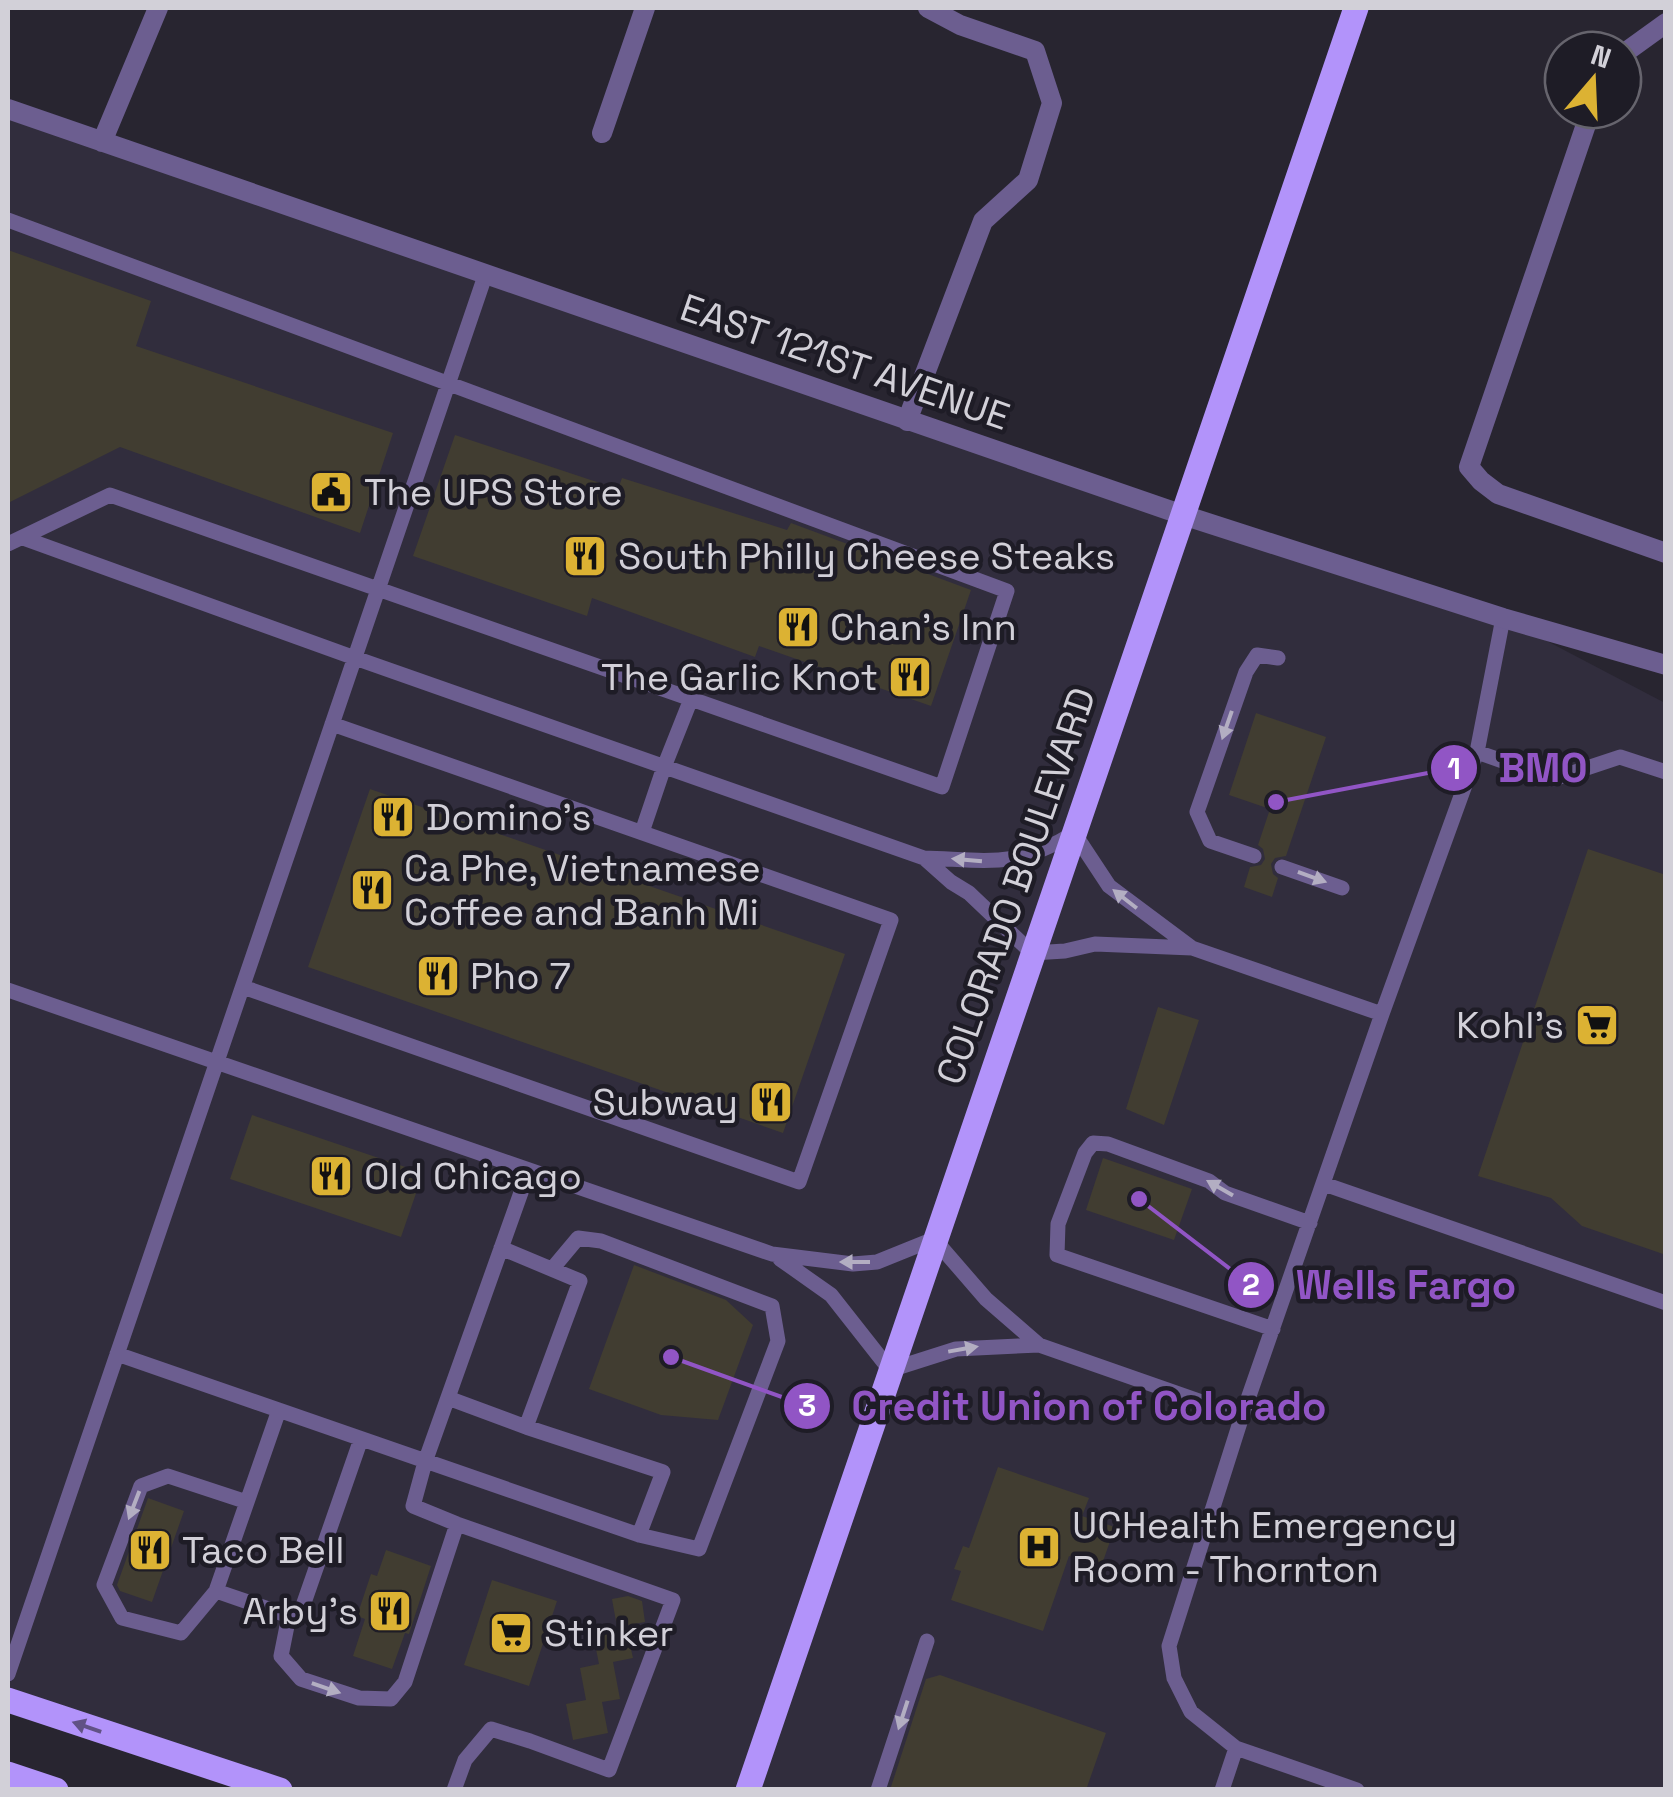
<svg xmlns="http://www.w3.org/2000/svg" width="1673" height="1797" font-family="'Space Grotesk',sans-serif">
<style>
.built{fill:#312d3d}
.building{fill:#413d31}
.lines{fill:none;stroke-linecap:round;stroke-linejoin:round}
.service{stroke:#6c5e90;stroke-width:15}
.minor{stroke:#6c5e90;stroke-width:20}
.primary{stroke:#b293fa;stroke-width:25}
.oneway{fill:#b3aec2}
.oneway2{fill:#615285}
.labels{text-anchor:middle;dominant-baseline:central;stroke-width:9;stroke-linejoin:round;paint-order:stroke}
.street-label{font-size:38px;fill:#d2d0d8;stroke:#1e1c26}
.poi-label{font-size:38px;fill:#d2d0d8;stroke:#1e1c26;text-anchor:start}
.leader{fill:none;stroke:#9155c5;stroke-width:4}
.callout-dot{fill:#9155c5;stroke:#1e1c26;stroke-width:4}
.mark-label{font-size:30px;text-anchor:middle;font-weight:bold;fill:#fff}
.callout-label{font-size:40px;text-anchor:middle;font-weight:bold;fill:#9155c5;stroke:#1e1c26;stroke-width:9;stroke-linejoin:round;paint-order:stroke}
</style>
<rect width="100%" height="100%" fill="#282530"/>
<!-- built -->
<path class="built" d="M8 109 1503 618 1665 703V1789H287L8 1700Z"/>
<!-- building -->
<path class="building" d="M8 250 151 301 136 346 393 433 360 533 120 447 8 503Z
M455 435 618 489 622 478 787 530 791 523 971 590 931 706 759 646 755 657 592 598 587 616 413 556Z
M1256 713 1326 737 1286 856 1275 858 1271 864 1273 874 1278 878 1272 897 1244 887 1250 867 1261 865 1265 859 1263 849 1258 845 1270 809 1229 795Z
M370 789 845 954 783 1133 308 967Z
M1588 849 1666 875V1255L1582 1226 1551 1198 1478 1176Z
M1158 1007 1199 1020 1164 1125 1126 1109Z
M252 1115 423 1173 401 1237 230 1179Z
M1103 1158 1192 1189 1174 1240 1086 1210Z
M634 1265 726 1300 753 1325 718 1420 661 1415 589 1389Z
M998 1467 1089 1498 1082 1516 1115 1527 1101 1567 1069 1556 1043 1631 951 1600 961 1571 954 1569 963 1546 969 1548Z
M148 1498 184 1511 152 1602 120 1591 117 1585Z
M386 1550 431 1566 409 1634 405 1633 392 1669 353 1656 365 1619 357 1616 371 1574 377 1576Z
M492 1580 557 1601 529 1686 464 1665Z
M628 1596 642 1601 645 1622 617 1627 612 1599Z
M626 1627 633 1658 613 1662 620 1699 602 1702 608 1733 573 1740 566 1704 586 1700 580 1668 599 1664 593 1634Z
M940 1675 1106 1733 1086 1790H890L926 1679Z"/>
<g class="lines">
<!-- service -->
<path class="service" d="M8 220 1007 591 942 787 110 495 8 544
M23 538 355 658 924 858C988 860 1016 869 1074 833L1109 886 1192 948
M1477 752 1554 779 1620 757 1666 772
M642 832 664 767 691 699
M1254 856 1210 841 1197 812 1246 672 1257 655 1278 658
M924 858 951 882 969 893 1032 953 1065 951 1095 944 1192 948 1382 1014
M1282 867 1342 888
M243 987 799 1182 891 920 332 724
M8 990 772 1254 853 1264 877 1262 934 1239 986 1299 1039 1345 1242 1416
M1324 1184 1666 1303
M501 1248 580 1281 526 1427 663 1472 639 1535
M780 1259 831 1295 890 1370 956 1349 1039 1345
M1273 1329 1057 1255 1058 1224 1085 1153 1093 1143 1108 1144 1209 1181 1225 1193 1310 1223
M117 1354 639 1535 699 1549 778 1341 772 1306 601 1241 578 1238 552 1269
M448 1398 526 1427
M279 1410 216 1591 289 1616 298 1620 361 1439
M216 1591 181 1633 122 1618 104 1585 141 1486 168 1476 247 1502
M289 1616 281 1656 301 1679 359 1698 391 1699 405 1682 457 1524
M8 1674 486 273
M454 1790 465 1760 491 1729 530 1741 609 1770 673 1600 457 1524 413 1506 425 1462 529 1170
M878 1790 927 1641
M1222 1790 1236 1748
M1357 1790 1236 1748 1191 1712 1174 1678 1169 1646 1242 1416 1382 1014 1477 752 1503 618"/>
<!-- minor -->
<path class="minor" d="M1623 54 1666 23
M8 109 1183 515 1503 618 1666 665
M1591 110 1469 467 1481 481 1498 494 1666 553
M602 133 645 8
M102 142 158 8
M907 421 983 221 1028 180 1052 103 1035 51 960 25 928 8"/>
<!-- primary -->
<path class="primary" d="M8 1700 280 1790
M8 1774 56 1790
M748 1790 1356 8"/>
</g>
<!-- one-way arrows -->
<defs><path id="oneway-solid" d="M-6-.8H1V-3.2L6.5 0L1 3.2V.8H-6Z" transform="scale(2.5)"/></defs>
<g class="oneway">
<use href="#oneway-solid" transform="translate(1227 725) rotate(109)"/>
<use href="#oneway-solid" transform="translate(967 860) rotate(-175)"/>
<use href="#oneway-solid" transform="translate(1312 877) rotate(20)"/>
<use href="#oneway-solid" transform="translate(1125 899) rotate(-142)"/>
<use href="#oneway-solid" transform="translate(1220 1188) rotate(-150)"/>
<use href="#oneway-solid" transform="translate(855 1262) rotate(180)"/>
<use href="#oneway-solid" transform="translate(963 1349) rotate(-10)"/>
<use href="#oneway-solid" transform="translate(134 1505) rotate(111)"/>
<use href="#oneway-solid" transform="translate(326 1688) rotate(19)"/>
<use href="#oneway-solid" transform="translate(903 1715) rotate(108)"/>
</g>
<use class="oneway2" href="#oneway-solid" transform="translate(87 1727) rotate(-161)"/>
<!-- icons -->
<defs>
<g id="civic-square" transform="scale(2.25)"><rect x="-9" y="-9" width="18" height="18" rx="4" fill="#dcb233" stroke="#1e1c26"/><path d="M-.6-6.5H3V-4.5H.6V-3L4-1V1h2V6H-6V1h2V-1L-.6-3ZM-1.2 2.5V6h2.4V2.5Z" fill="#111"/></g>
<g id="restaurant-square" transform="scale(2.25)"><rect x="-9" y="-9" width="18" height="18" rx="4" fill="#dcb233" stroke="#1e1c26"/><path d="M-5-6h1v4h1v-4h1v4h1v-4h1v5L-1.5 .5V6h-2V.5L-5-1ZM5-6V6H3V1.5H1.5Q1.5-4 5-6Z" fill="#111"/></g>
<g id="supermarket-square" transform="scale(2.25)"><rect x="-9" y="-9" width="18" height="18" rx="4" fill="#dcb233" stroke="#1e1c26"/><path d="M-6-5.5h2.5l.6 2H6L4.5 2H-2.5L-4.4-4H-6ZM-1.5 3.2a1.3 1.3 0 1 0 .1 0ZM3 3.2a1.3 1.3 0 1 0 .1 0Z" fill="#111"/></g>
<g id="hospital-square" transform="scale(2.25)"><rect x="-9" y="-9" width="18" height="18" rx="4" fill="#dcb233" stroke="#1e1c26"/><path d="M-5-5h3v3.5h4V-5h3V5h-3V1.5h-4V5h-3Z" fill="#111"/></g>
</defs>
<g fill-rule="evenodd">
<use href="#civic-square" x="331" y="492"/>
<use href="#restaurant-square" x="585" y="556"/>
<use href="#restaurant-square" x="798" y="627"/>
<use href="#restaurant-square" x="910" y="677"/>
<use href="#restaurant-square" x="393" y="817"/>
<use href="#restaurant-square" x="372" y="890"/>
<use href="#restaurant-square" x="438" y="976"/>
<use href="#supermarket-square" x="1597" y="1025"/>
<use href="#restaurant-square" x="771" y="1102"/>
<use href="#restaurant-square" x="331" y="1176"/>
<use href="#hospital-square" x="1039" y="1547"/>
<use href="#restaurant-square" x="150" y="1550"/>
<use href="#restaurant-square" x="390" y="1611"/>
<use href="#supermarket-square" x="511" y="1633"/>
</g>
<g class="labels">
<!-- street labels -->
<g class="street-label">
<text transform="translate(845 362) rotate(19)">EAST 121ST AVENUE</text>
<text transform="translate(1016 886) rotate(-71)">COLORADO BOULEVARD</text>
</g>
<!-- poi labels -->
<g class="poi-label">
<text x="364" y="492">The UPS Store</text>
<text x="618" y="556">South Philly Cheese Steaks</text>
<text x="830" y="627">Chan's Inn</text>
<text x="878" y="677" text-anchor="end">The Garlic Knot</text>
<text x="426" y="817">Domino's</text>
<text x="404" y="868">Ca Phe, Vietnamese<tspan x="404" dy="44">Coffee and Banh Mi</tspan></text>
<text x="470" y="976">Pho 7</text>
<text x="1564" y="1025" text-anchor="end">Kohl's</text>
<text x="738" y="1102" text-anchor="end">Subway</text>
<text x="364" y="1176">Old Chicago</text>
<text x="1072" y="1525">UCHealth Emergency<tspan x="1072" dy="44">Room - Thornton</tspan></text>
<text x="182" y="1550">Taco Bell</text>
<text x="358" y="1611" text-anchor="end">Arby's</text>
<text x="544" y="1633">Stinker</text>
</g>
</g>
<!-- callouts -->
<path class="leader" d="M1276 802L1454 768M1139 1199L1251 1285M671 1357L807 1406"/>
<g class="callout-dot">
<circle cx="1276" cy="802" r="10"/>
<circle cx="1139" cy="1199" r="10"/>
<circle cx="671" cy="1357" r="10"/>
<circle cx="1454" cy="768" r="25"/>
<circle cx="1251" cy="1285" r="25"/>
<circle cx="807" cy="1406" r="25"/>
</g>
<g class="mark-label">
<text x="1454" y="779">1</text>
<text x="1251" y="1295">2</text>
<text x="807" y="1416">3</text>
</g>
<g class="callout-label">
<text x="1543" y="782">BMO</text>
<text x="1406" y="1299">Wells Fargo</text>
<text x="1089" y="1420">Credit Union of Colorado</text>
</g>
<!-- border -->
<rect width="1673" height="1797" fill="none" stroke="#d2d0d8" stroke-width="20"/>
<!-- north arrow -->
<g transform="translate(1593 80) rotate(19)"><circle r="48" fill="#1e1c26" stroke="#66646d" stroke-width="2.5"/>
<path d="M0-8L18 38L0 25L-18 38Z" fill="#dcb233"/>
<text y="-15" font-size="28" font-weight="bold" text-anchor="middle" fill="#d2d0d8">N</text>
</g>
</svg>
